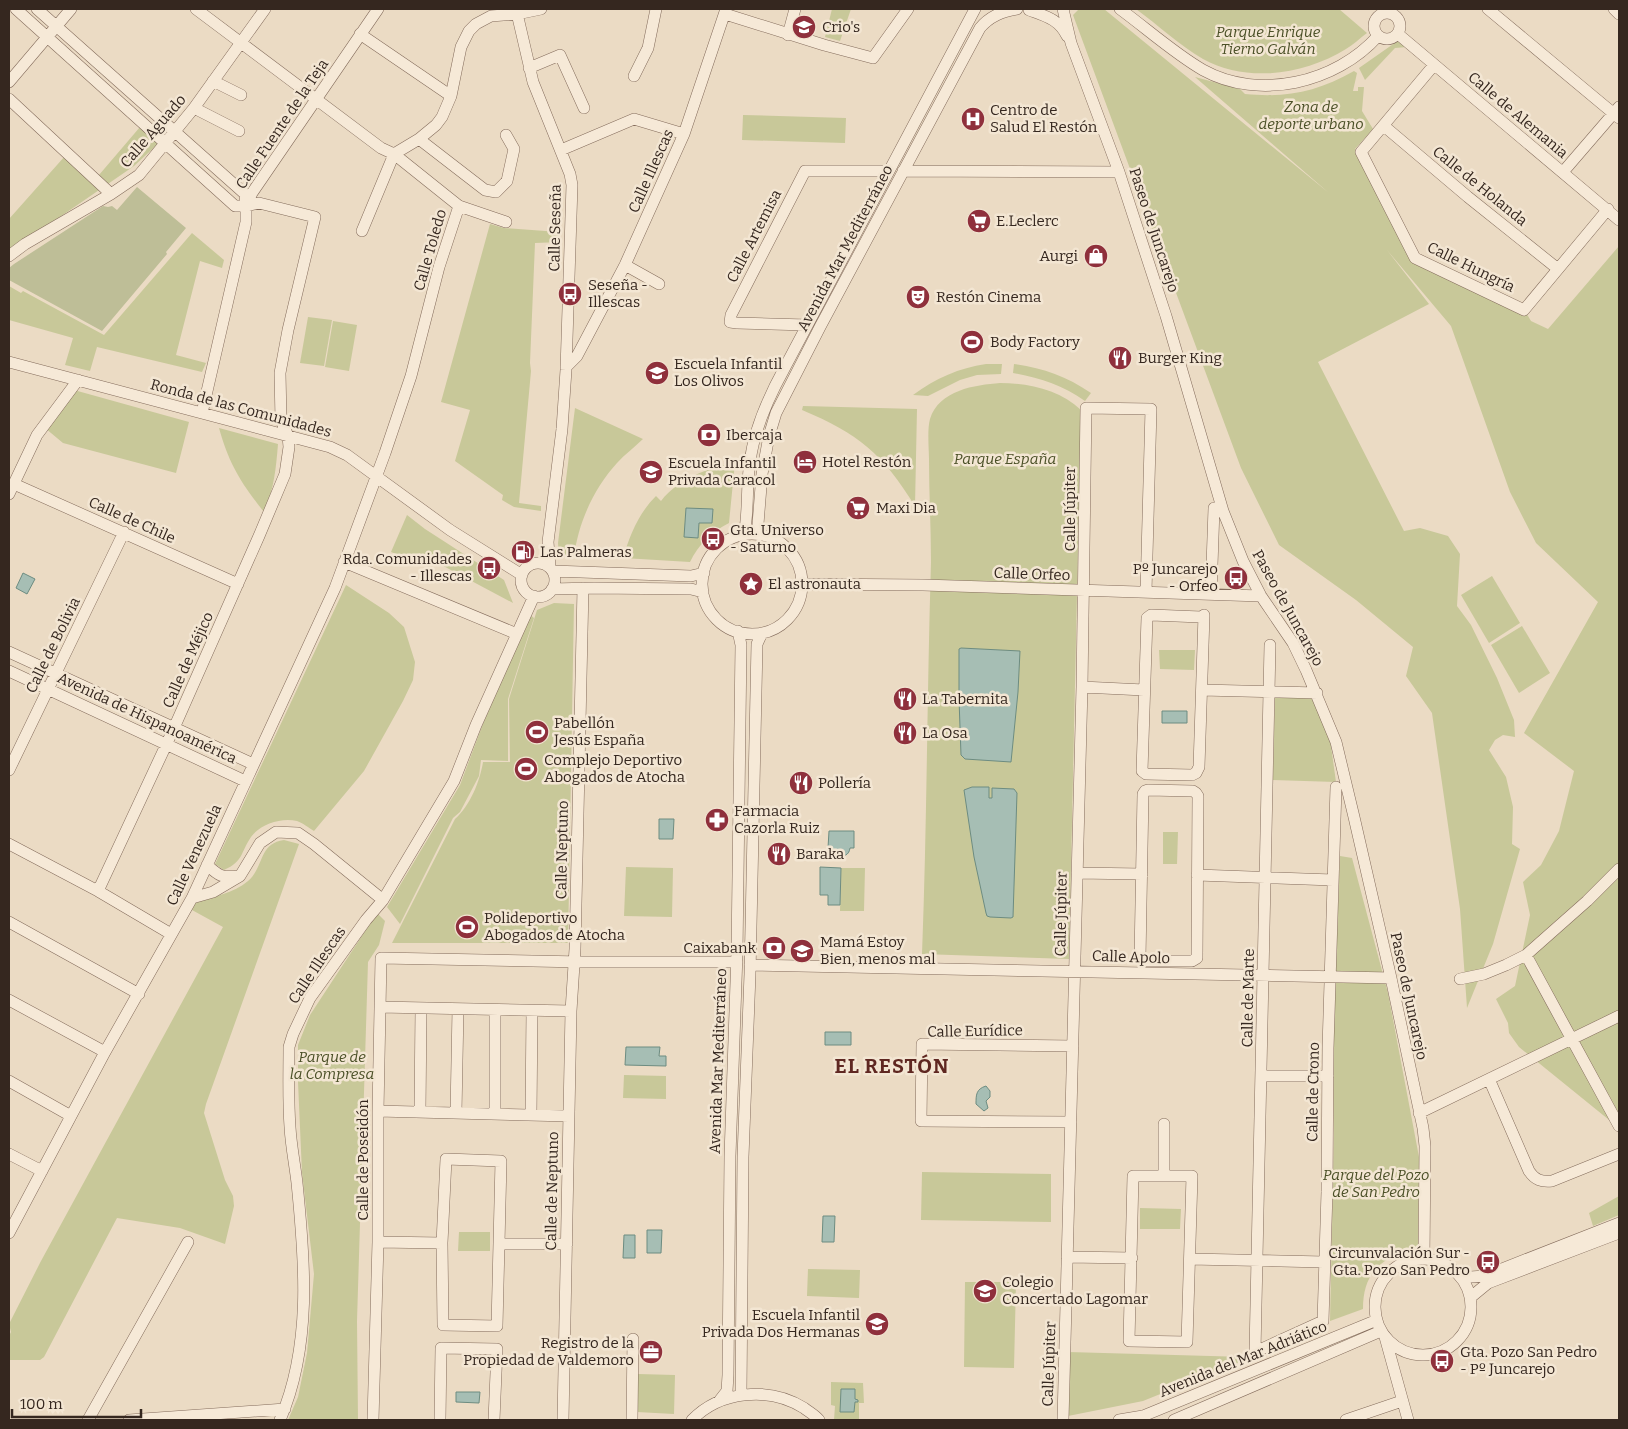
<svg xmlns="http://www.w3.org/2000/svg" width="1628" height="1429" font-family="Bitter,serif">
<style>
.green{fill:#c8c899}
.cemetery{fill:#bebe97}
.water{fill:#a6beb4;stroke:#6d8c81}
.lines{fill:none;stroke-linecap:round;stroke-linejoin:round}
.minor-casing{stroke:#846c5c;stroke-width:12}
.minor{stroke:#f6e9d7;stroke-width:11}
.labels{text-anchor:middle;dominant-baseline:central;stroke-width:5;stroke-linejoin:round;paint-order:stroke}
.poi-label{font-size:15px;fill:#35271f;stroke:#f3e6d3;text-anchor:start}
.park-label{font-size:15px;font-style:italic;fill:#4b5027;stroke:#f3e6d3}
.street-label{font-size:15px;fill:#35271f;stroke:#f3e6d3}
.district-label{font-size:20px;font-weight:bold;letter-spacing:1px;fill:#5f2721;stroke:#f3e6d3}
</style>
<rect width="100%" height="100%" fill="#ebdbc4"/>
<!-- green -->
<path class="green" d="M832 9H851L840 41 825 37Z
M1079 9H1104L1329 193 1195 77 1240 89 1245 94C1286 98 1317 92 1354 71L1357 73 1353 91H1358V87H1364L1362 111 1373 129 1355 149 1410 252 1525 311 1531 321 1548 329 1619 246V1128L1519 1047 1509 1033 1508 1023 1496 999 1515 986 1530 915 1523 882 1541 865 1559 831 1574 771 1524 733 1598 602 1536 543 1510 492 1451 326 1387 250 1429 304 1318 362 1404 531 1420 528 1448 536 1460 554 1457 606 1471 625 1497 678 1514 720 1515 737 1503 735 1495 740 1489 750 1506 777 1513 807 1512 844 1520 849 1493 944 1467 1008 1460 909 1432 713 1406 676 1413 647 1356 600 1279 545 1241 468 1073 15Z
M1136 9H1339L1367 33C1360 38 1353 45 1346 49 1304 75 1247 83 1203 59 1179 45 1158 25 1136 9Z
M1399 40 1407 47 1395 48 1365 80 1359 68Z
M743 115 846 118 845 143 742 140Z
M140 127 159 143 134 166 9 252V219L65 156 93 182Z
M490 224 504 228 559 232 561 242 535 243 530 363 531 371 519 503 541 506V511L514 507 502 500 503 495 455 461 470 410 441 402Z
M192 233 224 260 222 268 200 261 176 355 206 363 202 372 97 347 90 371 65 365 73 338 9 320V286L21 293 23 291 104 335Z
M308 317 332 320 324 366 300 363Z
M333 321 357 325 349 371 325 367Z
M986 364H1002L1001 374 977 375 960 380 928 396 913 395C936 378 959 368 986 364Z
M1014 364C1043 368 1066 376 1091 393L1085 401C1062 385 1040 378 1013 373Z
M1000 383C1029 383 1060 390 1081 410L1069 959 922 954C927 824 927 693 931 562 931 528 929 494 929 460 929 449 927 430 930 419 939 390 975 385 1000 383Z
M74 390 189 422 176 473 63 443 45 428Z
M803 406 917 409 915 506C882 453 859 434 802 410Z
M575 408 643 439C635 447 625 454 617 463 594 488 578 523 574 557L559 556 558 543Z
M219 428 278 444C276 468 274 490 264 512 241 483 229 464 219 428Z
M735 462 729 523C710 533 699 544 690 562L623 558C630 535 638 514 656 496L661 501C679 478 707 469 735 462Z
M407 515 425 529 504 580 513 603 419 553 415 561 391 552Z
M1492 576 1520 623 1489 643 1461 595Z
M346 585 389 613 404 627 415 662 413 680 403 701 364 771 314 831C309 828 303 823 297 821 282 817 260 824 251 837 240 853 244 861 224 870L215 864Z
M554 603 574 604 568 943H392L455 819C470 806 480 781 483 762H510L509 699 537 610Z
M530 615 534 618 508 699V761L481 760 479 776 460 812 453 818 400 924 387 907 460 785 484 721Z
M1522 626 1550 673 1519 693 1491 645Z
M1159 650H1195L1194 670 1160 669Z
M1275 696 1314 698 1330 739 1336 782 1273 780Z
M1163 832H1178L1177 864H1163Z
M284 840 299 844 206 1104 204 1113 225 1180 233 1196 234 1206 225 1244 180 1228 117 1218 44 1357 40 1360H9V1336L11 1332 9 1324 41 1261 223 927 192 910 195 903C212 897 234 893 248 881 265 866 258 844 284 840Z
M1340 856 1352 858 1388 993 1419 1157 1418 1246C1412 1250 1405 1250 1399 1253 1373 1265 1363 1281 1363 1309L1330 1321 1334 1135 1333 1042Z
M626 867 673 868 672 917 624 916Z
M841 868H865L864 911H840Z
M377 913 385 921 379 945 368 962 357 1321 358 1420H288L298 1397 307 1353 314 1274 302 1173 298 1082V1045L310 1015Z
M624 1075 666 1076V1099L623 1098Z
M922 1172 1051 1174V1222L921 1220Z
M1619 1196V1215L1593 1226 1589 1213Z
M1140 1208 1181 1209 1180 1229H1140Z
M459 1232H490V1251H458Z
M808 1269 860 1270 859 1298 807 1296Z
M965 1282H1016L1014 1368 964 1367Z
M1068 1352 1246 1357 1247 1359 1143 1401 1068 1416Z
M638 1374 675 1375 674 1414 637 1412Z
M831 1382 863 1383 864 1403H859V1420H834L835 1406 831 1405Z"/>
<!-- cemetery -->
<path class="cemetery" d="M137 187 186 228 166 252 167 254 102 331 9 280V268L14 264 103 206 108 207 112 206 117 210Z"/>
<!-- water -->
<path class="water" d="M686 508 713 509 712 523H699L698 538 684 537Z
M23 573 35 579 27 594 16 588Z
M961 648 1020 651 1018 692 1011 762 965 759 961 755 959 699V649Z
M1162 711H1187V723H1162Z
M972 787H989V798H992V788L1014 789 1017 793 1013 917 1011 918 990 917 987 916 986 913 974 857 964 790Z
M659 819H674L673 839H659Z
M829 831H854V848H850C849 856 843 857 836 855L832 848H828Z
M820 867 841 868 840 905H828V895H820Z
M825 1032H851V1045H825Z
M626 1047H660L659 1056H666V1066L625 1065Z
M986 1086 990 1091V1097L986 1101 988 1108 984 1111 976 1104C976 1095 976 1089 986 1086Z
M823 1216H835L834 1242H822Z
M647 1230H662L661 1253H647Z
M624 1235H635V1258H623Z
M841 1389H855V1399L858 1400V1402H855L854 1412H840Z
M456 1392H480L479 1403 456 1402Z"/>
<g class="lines">
<!-- minor casing -->
<g class="minor-casing">
<path id="minor" d="M16 9 235 206H246L245 194 37 9
M196 9 381 148 394 154 459 206 506 222
M516 9 533 82 570 174 572 185 566 370 562 429 548 542 550 567
M1063 9 1071 43 1119 172 1166 316 1223 511 1243 561 1261 596 1293 643 1306 670 1336 742 1354 817 1391 978 1423 1128 1425 1146 1424 1259
M1120 9C1146 28 1175 54 1203 70 1259 101 1336 83 1378 36
M1488 9 1619 118
M1614 9 1619 14
M1029 10C1045 16 1059 19 1067 36
M1374 26a13 13 0 1 1 26 0a13 13 0 1 1-26 0Z
M725 14 824 45 873 58 908 9
M360 34 451 96
M1398 34 1619 220
M788 35 795 9
M1434 65 1361 152 1415 258 1524 310 1608 209
M529 68 560 55 584 108
M634 76 648 48 656 9
M213 81 241 95
M9 82 71 9
M9 99 111 194
M194 108 239 131
M1384 126 1468 197 1558 269
M419 139 485 190 496 192 507 181 514 149 506 135
M561 150 634 119 684 134
M903 171 1119 172
M1563 172 1619 107
M362 231 394 154 419 139 436 125 442 117 451 96 461 47 469 31 476 24 491 16 517 14 541 9
M9 256 25 244 111 194 139 175 194 108 265 9
M625 265 659 284
M807 325 737 323 730 322 731 315 805 171H889
M9 362 330 447 347 455 450 530 522 575
M566 367 577 356 586 339 625 265 684 134 726 9
M202 413 246 222V206L252 193 378 9
M14 484 238 584
M9 494 37 435 78 380
M761 534 758 524 762 474 769 436 776 413 820 327 980 28C990 16 1002 11 1017 9
M702 584a50 50 0 1 1 100 0a50 50 0 1 1-100 0Z
M744 535C749 511 746 486 750 462 754 429 768 398 784 369L975 9
M344 562 517 634
M521 580a17 17 0 1 1 34 0a17 17 0 1 1-34 0Z
M553 571 691 576 704 573
M802 584 923 585 1261 596
M552 589 594 588 691 589 703 592
M1211 594 1214 508
M1151 615 1201 617 1204 615 1199 767 1196 773 1192 775 1146 774 1142 771 1147 618Z
M1270 645 1255 1352 1323 1321 1327 1192 1328 1048 1336 787
M9 652 253 764
M9 671 245 781
M1082 687 1144 690
M1202 690 1317 693
M9 770 124 532
M1148 790 1193 791 1196 793 1198 796 1197 958 1192 961H1145L1140 958 1143 794 1145 791Z
M9 844 98 891 171 934
M207 865C219 876 222 878 238 876
M1077 873 1142 874
M1197 875 1333 880
M98 891 174 728 259 536 285 474 289 447 288 436 281 420 280 373 288 330 315 217 259 203 246 206
M192 898 213 892 240 876 260 843 276 832 298 833 314 844 383 900
M9 922 139 994
M1526 955 1619 1126
M750 965 1391 978
M1460 979 1484 974 1506 965 1526 955 1587 901 1619 869
M9 1000 105 1052
M380 1007 571 1011
M1261 1076H1328
M1489 1079 1529 1171C1535 1180 1541 1182 1552 1181L1619 1154
M9 1081 71 1116
M378 1111 569 1116
M420 1112 421 1009
M456 1113 458 1009
M1419 1113 1619 1016
M495 1114V1010
M531 1115 532 1011
M1071 1122 921 1121 922 1044 1073 1046
M9 1154 42 1171
M446 1159 501 1161 497 1326 443 1325 442 1243Z
M1133 1176H1192L1187 1342 1129 1341Z
M1164 1176V1124
M9 1233 105 1052 192 898 335 588 385 453 411 376 439 267 459 206
M378 1242 442 1243
M499 1244H567
M1067 1257 1132 1258
M1190 1259 1324 1262
M1375 1307a48 48 0 1 1 96 0a48 48 0 1 1-96 0Z
M1457 1273 1471 1277 1484 1276 1619 1223
M1471 1297 1488 1283 1619 1233
M1385 1337 1408 1420
M741 1395 743 1157 750 974 757 644 762 633
M720 1400 727 1391 728 1375 730 1156 737 953 741 645 738 631
M88 1420 188 1242
M129 1420 285 1409
M280 1420C312 1346 305 1262 297 1183 295 1165 291 1146 290 1127 288 1100 289 1073 289 1047L293 1034 310 998 366 920 383 900 454 781 476 725 534 596
M373 1420 378 1242V1111L381 958 582 962H737
M440 1420 441 1348 497 1349 494 1420
M563 1420 571 1011 575 949 583 588
M632 1420 633 1339
M692 1420C720 1391 769 1386 804 1408 809 1412 815 1415 819 1420
M1063 1420 1082 687 1086 408 1151 409 1146 592
M1119 1420 1143 1416 1377 1320
M1174 1420 1381 1331
M1346 1420 1402 1401"/>
</g>
<!-- minor -->
<use href="#minor" class="minor"/>
</g>
<!-- icons -->
<defs>
<g id="school-disc" transform="scale(1.25)"><circle r="9.5" fill="#8f303c" stroke="#f3e6d3"/><path d="M0-5L7-2L0 1L-7-2ZM-4 1L0 2.5L4 1V4Q0 6-4 4Z" fill="#fff"/></g>
<g id="hospital-disc" transform="scale(1.25)"><circle r="9.5" fill="#8f303c" stroke="#f3e6d3"/><path d="M-5-5h3v3.5h4V-5h3V5h-3V1.5h-4V5h-3Z" fill="#fff"/></g>
<g id="supermarket-disc" transform="scale(1.25)"><circle r="9.5" fill="#8f303c" stroke="#f3e6d3"/><path d="M-6-5.5h2.5l.6 2H6L4.5 2H-2.5L-4.4-4H-6ZM-1.5 3.2a1.3 1.3 0 1 0 .1 0ZM3 3.2a1.3 1.3 0 1 0 .1 0Z" fill="#fff"/></g>
<g id="shop-disc" transform="scale(1.25)"><circle r="9.5" fill="#8f303c" stroke="#f3e6d3"/><path d="M-5-2.5h2.3a2.7 3.5 0 0 1 5.4 0H5L5.5 6h-11ZM-1.5-2.5h3a1.5 2.3 0 0 0-3 0Z" fill="#fff"/></g>
<g id="bus-disc" transform="scale(1.25)"><circle r="9.5" fill="#8f303c" stroke="#f3e6d3"/><path d="M-5-6H5V4H4V6H2V4H-2V6H-4V4H-5ZM-3.5-4V0h7V-4ZM-3.5 1.2v1.5H-2V1.2ZM2 1.2v1.5H3.5V1.2Z" fill="#fff"/></g>
<g id="theatre-disc" transform="scale(1.25)"><circle r="9.5" fill="#8f303c" stroke="#f3e6d3"/><path d="M-5-5.5Q0-4 5-5.5V0Q5 5 0 6Q-5 5-5 0ZM-3.3-2.5H-1v1.5H-3.3ZM1-2.5H3.3v1.5H1ZM-2.8 1Q0 5.5 2.8 1Z" fill="#fff"/></g>
<g id="stadium-disc" transform="scale(1.25)"><circle r="9.5" fill="#8f303c" stroke="#f3e6d3"/><path d="M0-5a6.5 5 0 1 0 0 10a6.5 5 0 1 0 0-10ZM-3.5-1.8h7v3.6h-7Z" fill="#fff"/></g>
<g id="restaurant-disc" transform="scale(1.25)"><circle r="9.5" fill="#8f303c" stroke="#f3e6d3"/><path d="M-5-6h1v4h1v-4h1v4h1v-4h1v5L-1.5 .5V6h-2V.5L-5-1ZM5-6V6H3V1.5H1.5Q1.5-4 5-6Z" fill="#fff"/></g>
<g id="bank-disc" transform="scale(1.25)"><circle r="9.5" fill="#8f303c" stroke="#f3e6d3"/><path d="M-6-4H6V4H-6ZM0-2.3a2.3 2.3 0 1 0 0 4.6a2.3 2.3 0 1 0 0-4.6Z" fill="#fff"/></g>
<g id="hotel-disc" transform="scale(1.25)"><circle r="9.5" fill="#8f303c" stroke="#f3e6d3"/><path d="M-6-4.5h1.5V1H6V5H4.5V3h-9V5H-6ZM-4 0a1.8 1.8 0 1 1 3.6 0ZM.5 0V-2.5h3Q6-2.5 6 0Z" fill="#fff"/></g>
<g id="fuel-disc" transform="scale(1.25)"><circle r="9.5" fill="#8f303c" stroke="#f3e6d3"/><path d="M-5.5-6h7V0h2V4h1.3V-2.5L3-4.5l.8-.8L6-3V5H2.5V1h-1V6h-7ZM-4.2-4.7v3.2H.2V-4.7Z" fill="#fff"/></g>
<g id="sight-disc" transform="scale(1.25)"><circle r="9.5" fill="#8f303c" stroke="#f3e6d3"/><path d="M0-6L1.8-2.2L6-1.7L2.9 1.2L3.7 5.4L0 3.3L-3.7 5.4L-2.9 1.2L-6-1.7L-1.8-2.2Z" fill="#fff"/></g>
<g id="pharmacy-disc" transform="scale(1.25)"><circle r="9.5" fill="#8f303c" stroke="#f3e6d3"/><path d="M-2-6h4v4h4v4h-4v4h-4v-4h-4v-4h4Z" fill="#fff"/></g>
<g id="office-disc" transform="scale(1.25)"><circle r="9.5" fill="#8f303c" stroke="#f3e6d3"/><path d="M-6-3h4V-5.5h4V-3h4V5H-6ZM-1-4.5V-3h2v-1.5ZM-6 0V1H6V0Z" fill="#fff"/></g>
</defs>
<g fill-rule="evenodd">
<use href="#school-disc" x="804" y="27"/>
<use href="#hospital-disc" x="973" y="119"/>
<use href="#supermarket-disc" x="979" y="221"/>
<use href="#shop-disc" x="1096" y="256"/>
<use href="#bus-disc" x="570" y="294"/>
<use href="#theatre-disc" x="918" y="297"/>
<use href="#stadium-disc" x="972" y="342"/>
<use href="#restaurant-disc" x="1120" y="358"/>
<use href="#school-disc" x="657" y="373"/>
<use href="#bank-disc" x="709" y="435"/>
<use href="#hotel-disc" x="805" y="462"/>
<use href="#school-disc" x="651" y="472"/>
<use href="#supermarket-disc" x="858" y="508"/>
<use href="#bus-disc" x="713" y="539"/>
<use href="#fuel-disc" x="523" y="552"/>
<use href="#bus-disc" x="489" y="568"/>
<use href="#bus-disc" x="1236" y="578"/>
<use href="#sight-disc" x="751" y="584"/>
<use href="#restaurant-disc" x="905" y="699"/>
<use href="#stadium-disc" x="537" y="732"/>
<use href="#restaurant-disc" x="905" y="733"/>
<use href="#stadium-disc" x="526" y="769"/>
<use href="#restaurant-disc" x="801" y="783"/>
<use href="#pharmacy-disc" x="717" y="820"/>
<use href="#restaurant-disc" x="779" y="854"/>
<use href="#stadium-disc" x="467" y="927"/>
<use href="#bank-disc" x="774" y="948"/>
<use href="#school-disc" x="802" y="951"/>
<use href="#bus-disc" x="1488" y="1262"/>
<use href="#school-disc" x="985" y="1291"/>
<use href="#school-disc" x="877" y="1324"/>
<use href="#office-disc" x="651" y="1352"/>
<use href="#bus-disc" x="1442" y="1361"/>
</g>
<g class="labels">
<!-- poi labels -->
<g class="poi-label">
<text x="822" y="27">Crio's</text>
<text x="990" y="110">Centro de<tspan x="990" dy="17">Salud El Restón</tspan></text>
<text x="996" y="221">E.Leclerc</text>
<text x="1078" y="256" text-anchor="end">Aurgi</text>
<text x="588" y="285">Seseña -<tspan x="588" dy="17">Illescas</tspan></text>
<text x="936" y="297">Restón Cinema</text>
<text x="990" y="342">Body Factory</text>
<text x="1138" y="358">Burger King</text>
<text x="674" y="364">Escuela Infantil<tspan x="674" dy="17">Los Olivos</tspan></text>
<text x="726" y="435">Ibercaja</text>
<text x="822" y="462">Hotel Restón</text>
<text x="668" y="463">Escuela Infantil<tspan x="668" dy="17">Privada Caracol</tspan></text>
<text x="876" y="508">Maxi Dia</text>
<text x="730" y="530">Gta. Universo<tspan x="730" dy="17">- Saturno</tspan></text>
<text x="540" y="552">Las Palmeras</text>
<text x="472" y="559" text-anchor="end">Rda. Comunidades<tspan x="472" dy="17">- Illescas</tspan></text>
<text x="1218" y="569" text-anchor="end">Pº Juncarejo<tspan x="1218" dy="17">- Orfeo</tspan></text>
<text x="768" y="584">El astronauta</text>
<text x="922" y="699">La Tabernita</text>
<text x="554" y="723">Pabellón<tspan x="554" dy="17">Jesús España</tspan></text>
<text x="922" y="733">La Osa</text>
<text x="544" y="760">Complejo Deportivo<tspan x="544" dy="17">Abogados de Atocha</tspan></text>
<text x="818" y="783">Pollería</text>
<text x="734" y="811">Farmacia<tspan x="734" dy="17">Cazorla Ruiz</tspan></text>
<text x="796" y="854">Baraka</text>
<text x="484" y="918">Polideportivo<tspan x="484" dy="17">Abogados de Atocha</tspan></text>
<text x="820" y="942">Mamá Estoy<tspan x="820" dy="17">Bien, menos mal</tspan></text>
<text x="756" y="948" text-anchor="end">Caixabank</text>
<text x="1470" y="1253" text-anchor="end">Circunvalación Sur -<tspan x="1470" dy="17">Gta. Pozo San Pedro</tspan></text>
<text x="1002" y="1282">Colegio<tspan x="1002" dy="17">Concertado Lagomar</tspan></text>
<text x="860" y="1315" text-anchor="end">Escuela Infantil<tspan x="860" dy="17">Privada Dos Hermanas</tspan></text>
<text x="634" y="1343" text-anchor="end">Registro de la<tspan x="634" dy="17">Propiedad de Valdemoro</tspan></text>
<text x="1460" y="1352">Gta. Pozo San Pedro<tspan x="1460" dy="17">- Pº Juncarejo</tspan></text>
</g>
<!-- park labels -->
<g class="park-label">
<text x="1268" y="32">Parque Enrique<tspan x="1268" dy="17">Tierno Galván</tspan></text>
<text x="1311" y="107">Zona de<tspan x="1311" dy="17">deporte urbano</tspan></text>
<text x="1005" y="459">Parque España</text>
<text x="332" y="1057">Parque de<tspan x="332" dy="17">la Compresa</tspan></text>
<text x="1376" y="1175">Parque del Pozo<tspan x="1376" dy="17">de San Pedro</tspan></text>
</g>
<!-- street labels -->
<g class="street-label">
<text transform="translate(1518 115) rotate(40)">Calle de Alemania</text>
<text transform="translate(282 124) rotate(-56)">Calle Fuente de la Teja</text>
<text transform="translate(153 131) rotate(-49)">Calle Aguado</text>
<text transform="translate(651 171) rotate(-66)">Calle Illescas</text>
<text transform="translate(1480 186) rotate(39)">Calle de Holanda</text>
<text transform="translate(555 228) rotate(-89)">Calle Seseña</text>
<text transform="translate(1154 230) rotate(72)">Paseo de Juncarejo</text>
<text transform="translate(754 236) rotate(-63)">Calle Artemisa</text>
<text transform="translate(845 248) rotate(-62)">Avenida Mar Mediterráneo</text>
<text transform="translate(430 250) rotate(-74)">Calle Toledo</text>
<text transform="translate(1471 267) rotate(26)">Calle Hungría</text>
<text transform="translate(241 408) rotate(15)">Ronda de las Comunidades</text>
<text transform="translate(1070 509) rotate(-90)">Calle Júpiter</text>
<text transform="translate(132 520) rotate(24)">Calle de Chile</text>
<text transform="translate(1032 574) rotate(2)">Calle Orfeo</text>
<text transform="translate(1288 608) rotate(61)">Paseo de Juncarejo</text>
<text transform="translate(53 645) rotate(-64)">Calle de Bolivia</text>
<text transform="translate(188 660) rotate(-66)">Calle de Méjico</text>
<text transform="translate(147 718) rotate(25)">Avenida de Hispanoamérica</text>
<text transform="translate(562 850) rotate(-89)">Calle Neptuno</text>
<text transform="translate(194 855) rotate(-65)">Calle Venezuela</text>
<text transform="translate(1061 914) rotate(-89)">Calle Júpiter</text>
<text transform="translate(1131 957) rotate(2)">Calle Apolo</text>
<text transform="translate(317 965) rotate(-56)">Calle Illescas</text>
<text transform="translate(1409 996) rotate(78)">Paseo de Juncarejo</text>
<text transform="translate(1248 998) rotate(-89)">Calle de Marte</text>
<text transform="translate(975 1031) rotate(-1)">Calle Eurídice</text>
<text transform="translate(718 1061) rotate(-88)">Avenida Mar Mediterráneo</text>
<text transform="translate(1313 1092) rotate(-89)">Calle de Crono</text>
<text transform="translate(363 1160) rotate(-90)">Calle de Poseidón</text>
<text transform="translate(552 1191) rotate(-89)">Calle de Neptuno</text>
<text transform="translate(1243 1359) rotate(-22)">Avenida del Mar Adriático</text>
<text transform="translate(1049 1364) rotate(-88)">Calle Júpiter</text>
</g>
<!-- district labels -->
<g class="district-label">
<text x="892" y="1066">EL RESTÓN</text>
</g>
</g>
<!-- border -->
<rect width="1628" height="1429" fill="none" stroke="#35271f" stroke-width="20"/>
<!-- scale -->
<path d="M12 1409v8h129v-8" fill="none" stroke="#35271f" stroke-width="2.5"/>
<text x="20" y="1409" font-size="15" fill="#35271f" stroke="#f3e6d3" stroke-width="4" paint-order="stroke">100 m</text>
</svg>
